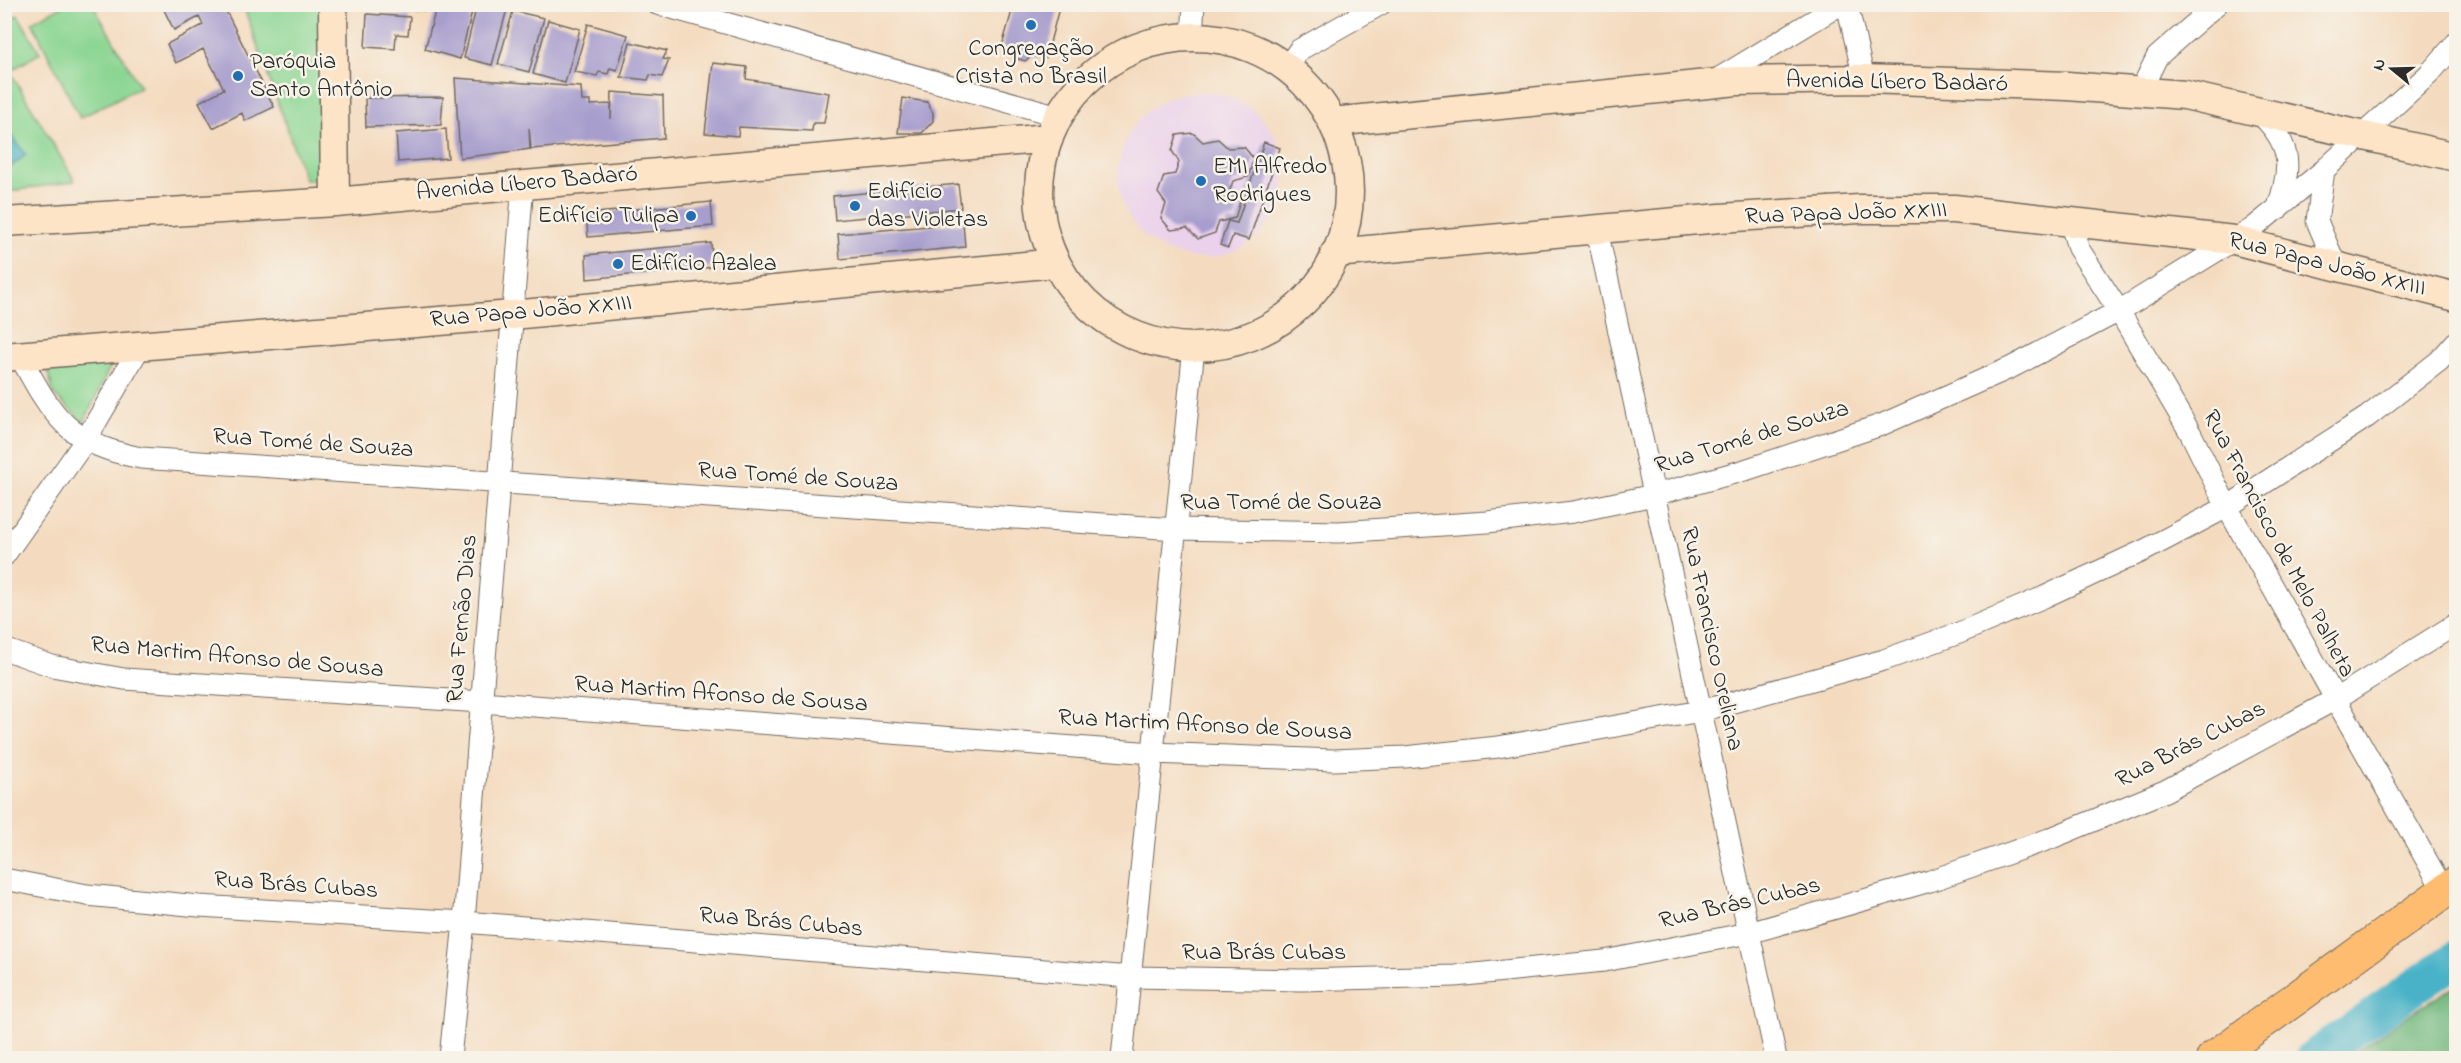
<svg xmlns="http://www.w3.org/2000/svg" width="2461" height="1063" font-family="'Indie Flower',sans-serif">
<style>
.built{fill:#ebd1eb}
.green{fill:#8bd693;stroke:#5b805f;stroke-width:1.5}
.forest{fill:#70b77d;stroke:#4e7154;stroke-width:1.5}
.water{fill:#49b2c8;stroke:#3a6e7a;stroke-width:1.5}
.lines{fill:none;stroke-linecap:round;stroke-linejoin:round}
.river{stroke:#49b2c8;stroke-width:36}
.building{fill:#a79ece}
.street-casing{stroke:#71695f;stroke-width:23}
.secondary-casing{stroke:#71695f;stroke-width:31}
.primary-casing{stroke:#71695f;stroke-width:35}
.street{stroke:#fff;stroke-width:21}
.secondary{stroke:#fee4c6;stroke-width:28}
.primary{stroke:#fdbc70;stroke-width:33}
.poi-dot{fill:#1f6fb2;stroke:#f7f3e8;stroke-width:2}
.labels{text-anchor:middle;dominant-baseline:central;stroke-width:5;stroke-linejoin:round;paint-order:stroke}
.poi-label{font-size:24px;fill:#2b2b2b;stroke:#f7f3e8;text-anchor:start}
.street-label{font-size:24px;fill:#2b2b2b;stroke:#f7f3e8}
</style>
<rect width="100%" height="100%" fill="#f7f3e8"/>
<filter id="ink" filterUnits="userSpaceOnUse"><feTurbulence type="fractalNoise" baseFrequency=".0167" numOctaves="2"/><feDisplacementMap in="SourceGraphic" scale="12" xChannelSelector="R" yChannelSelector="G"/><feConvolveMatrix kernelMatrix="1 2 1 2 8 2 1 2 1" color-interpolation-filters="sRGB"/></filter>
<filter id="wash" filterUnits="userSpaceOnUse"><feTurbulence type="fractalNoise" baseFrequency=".008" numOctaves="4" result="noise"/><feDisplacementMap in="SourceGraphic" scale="24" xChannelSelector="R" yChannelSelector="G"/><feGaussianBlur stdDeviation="1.35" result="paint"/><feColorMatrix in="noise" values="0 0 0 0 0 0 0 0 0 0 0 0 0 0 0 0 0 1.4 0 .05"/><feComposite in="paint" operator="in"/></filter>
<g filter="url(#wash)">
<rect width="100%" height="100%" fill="#f4dbbf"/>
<!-- built -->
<path class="built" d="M1118 175a83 83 0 1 1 166 0a83 83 0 1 1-166 0Z"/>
<!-- green -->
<path class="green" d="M64 5H93L140 87 80 118 32 22Z
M243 5H323L324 180H305Z
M18 15 40 53 12 70 5 55V22Z
M5 63 75 181 5 192Z
M46 365H111L84 422 54 395Z"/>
<!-- forest -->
<path class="forest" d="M2456 985V1058H2348L2399 1021Z"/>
<!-- water -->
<path class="water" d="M5 126 26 155 5 171H4Z"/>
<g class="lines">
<!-- river -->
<path class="river" d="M2313 1058 2456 958"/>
</g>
<g id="blocks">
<!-- building -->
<path class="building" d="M161 4H218L222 13 226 11 274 107 245 121 242 113 213 128 199 102 224 89 203 49 176 63 167 44 203 25 199 17 174 30Z
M368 4H427V11L367 8Z
M437 4H474L460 59 425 49Z
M477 4 507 9 492 65 464 58Z
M1014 4H1060L1046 58 1033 56 1025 61 1012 57V50L1002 46Z
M513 11 544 18 529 72 498 64Z
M367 14 410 17 408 35 396 34 395 49 365 47Z
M548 20 580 29 565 83 533 74Z
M588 24 628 35 617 70 610 68 608 74 599 72 597 76 574 72Z
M630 42 667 51 663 59 669 60 662 77 650 75 648 80 621 77Z
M713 63 747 67 746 79 829 93 824 123H813L812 131 739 127 738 136 705 133Z
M455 78 581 87 582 101H590V105L611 104V119L612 92 663 96 664 138 531 149 529 128 530 149 460 158Z
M443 97 441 125 366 127 365 98Z
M903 98 927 102 933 113V121L922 133H898Z
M446 129 448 158 398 162 396 133Z
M1193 133 1203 142 1218 139 1228 148 1244 147 1254 159 1248 177 1233 181 1230 190 1240 202 1235 218 1219 222 1215 233 1198 239 1187 228 1171 230 1161 218 1166 204 1158 193 1164 176 1175 174 1179 162 1172 151 1177 135Z
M1264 142 1280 148 1249 240 1233 235 1228 248 1220 245 1228 221 1237 223Z
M958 184 961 208 835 220 833 196Z
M711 202 713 226 588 237 586 214Z
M963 223 965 247 840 259 838 234Z
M711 243 713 267 587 279 586 255Z"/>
</g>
</g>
<g filter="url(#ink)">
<use href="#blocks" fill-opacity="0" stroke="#71695f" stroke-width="1.5"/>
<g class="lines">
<!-- street casing -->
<g class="street-casing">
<path id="street" d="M657 4 1059 116
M1847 4 1864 79
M1192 36 1194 4
M1287 67 1299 50 1381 4
M1716 80 1841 4
M2140 92 2157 57 2217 4
M2258 112C2293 144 2292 167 2277 210
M2324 170 2317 221 2336 266
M2070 221 2078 248 2119 311 2191 434 2227 507 2444 891
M1597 230 1776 1058
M20 356C53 418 69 444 141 458L1176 529 1339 532 1487 522 1573 512 1654 495 1745 470 1881 425 2012 367 2119 311 2252 229 2324 170 2429 74 2456 43
M4 556 85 441 141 345
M4 649 52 666 124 679 482 702 1153 753 1333 760 1405 757 1498 747 1701 711 1884 660 1959 633 2044 597 2145 550 2227 507 2367 417 2439 361 2456 342
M4 879 87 895 199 906 464 922 1131 977 1301 980 1455 976 1604 961 1749 933 1930 881 2049 839 2165 791 2334 700 2456 624
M450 1058 464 922 523 184
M1122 1058 1194 347"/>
</g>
<!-- secondary casing -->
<g class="secondary-casing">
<path id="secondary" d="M333 4 335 202
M1039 192a155 155 0 1 1 310 0a155 155 0 1 1-310 0Z
M1333 122 1737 81 1864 79 2067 86 2185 95 2456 157
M4 222 335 202 1049 138
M1335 253 1720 218 1859 209H1954L2234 240 2456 297
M4 357 512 315 1056 263"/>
</g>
<!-- primary casing -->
<g class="primary-casing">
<path id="primary" d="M2213 1058 2456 883"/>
</g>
<!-- street -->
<use href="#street" class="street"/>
<!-- secondary -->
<use href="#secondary" class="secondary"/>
<!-- primary -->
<use href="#primary" class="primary"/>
</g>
</g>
<!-- markers -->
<g class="poi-dot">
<circle cx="1031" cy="25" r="6"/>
<circle cx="238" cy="76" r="6"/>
<circle cx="1201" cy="181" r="6"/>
<circle cx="855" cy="206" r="6"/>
<circle cx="691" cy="216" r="6"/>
<circle cx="618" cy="264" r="6"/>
</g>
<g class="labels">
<!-- poi labels -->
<g class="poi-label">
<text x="1031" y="49" text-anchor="middle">Congregação<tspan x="1031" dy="28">Crista no Brasil</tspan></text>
<text x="250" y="62">Paróquia<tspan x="250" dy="28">Santo Antônio</tspan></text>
<text x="1213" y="167">EMI Alfredo<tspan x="1213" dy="28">Rodrigues</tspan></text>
<text x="867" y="192">Edifício<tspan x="867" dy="28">das Violetas</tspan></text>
<text x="679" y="216" text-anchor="end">Edifício Tulipa</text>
<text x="630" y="264">Edifício Azalea</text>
</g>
<!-- street labels -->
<g class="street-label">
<text transform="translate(1897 83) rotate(1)">Avenida Líbero Badaró</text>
<text transform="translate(527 184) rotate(-5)">Avenida Líbero Badaró</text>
<text transform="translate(1846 214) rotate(-2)">Rua Papa João XXIII</text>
<text transform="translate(2327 265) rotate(14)">Rua Papa João XXIII</text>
<text transform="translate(531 312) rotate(-5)">Rua Papa João XXIII</text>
<text transform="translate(1752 438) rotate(-17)">Rua Tomé de Souza</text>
<text transform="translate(313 444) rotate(4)">Rua Tomé de Souza</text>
<text transform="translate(798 478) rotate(4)">Rua Tomé de Souza</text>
<text x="1281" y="503">Rua Tomé de Souza</text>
<text transform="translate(2278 544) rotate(62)">Rua Francisco de Melo Palheta</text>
<text transform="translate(463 619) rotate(-85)">Rua Fernão Dias</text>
<text transform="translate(1711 639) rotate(78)">Rua Francisco Oreliana</text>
<text transform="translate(237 658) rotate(5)">Rua Martim Afonso de Sousa</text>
<text transform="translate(721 695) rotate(4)">Rua Martim Afonso de Sousa</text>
<text transform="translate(1205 726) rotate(3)">Rua Martim Afonso de Sousa</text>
<text transform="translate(2191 745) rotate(-27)">Rua Brás Cubas</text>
<text transform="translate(296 886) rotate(4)">Rua Brás Cubas</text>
<text transform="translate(1740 904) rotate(-13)">Rua Brás Cubas</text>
<text transform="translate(781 923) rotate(5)">Rua Brás Cubas</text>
<text x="1264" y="953">Rua Brás Cubas</text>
</g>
</g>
<!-- margin -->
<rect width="2461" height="1063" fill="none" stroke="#f7f3e8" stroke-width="24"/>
<!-- north arrow -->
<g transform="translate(2392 69) rotate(289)" stroke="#f7f3e8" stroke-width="4.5" paint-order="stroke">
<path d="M0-4.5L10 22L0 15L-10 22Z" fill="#2b2b2b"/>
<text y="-9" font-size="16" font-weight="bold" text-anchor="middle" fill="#2b2b2b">N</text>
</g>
</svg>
